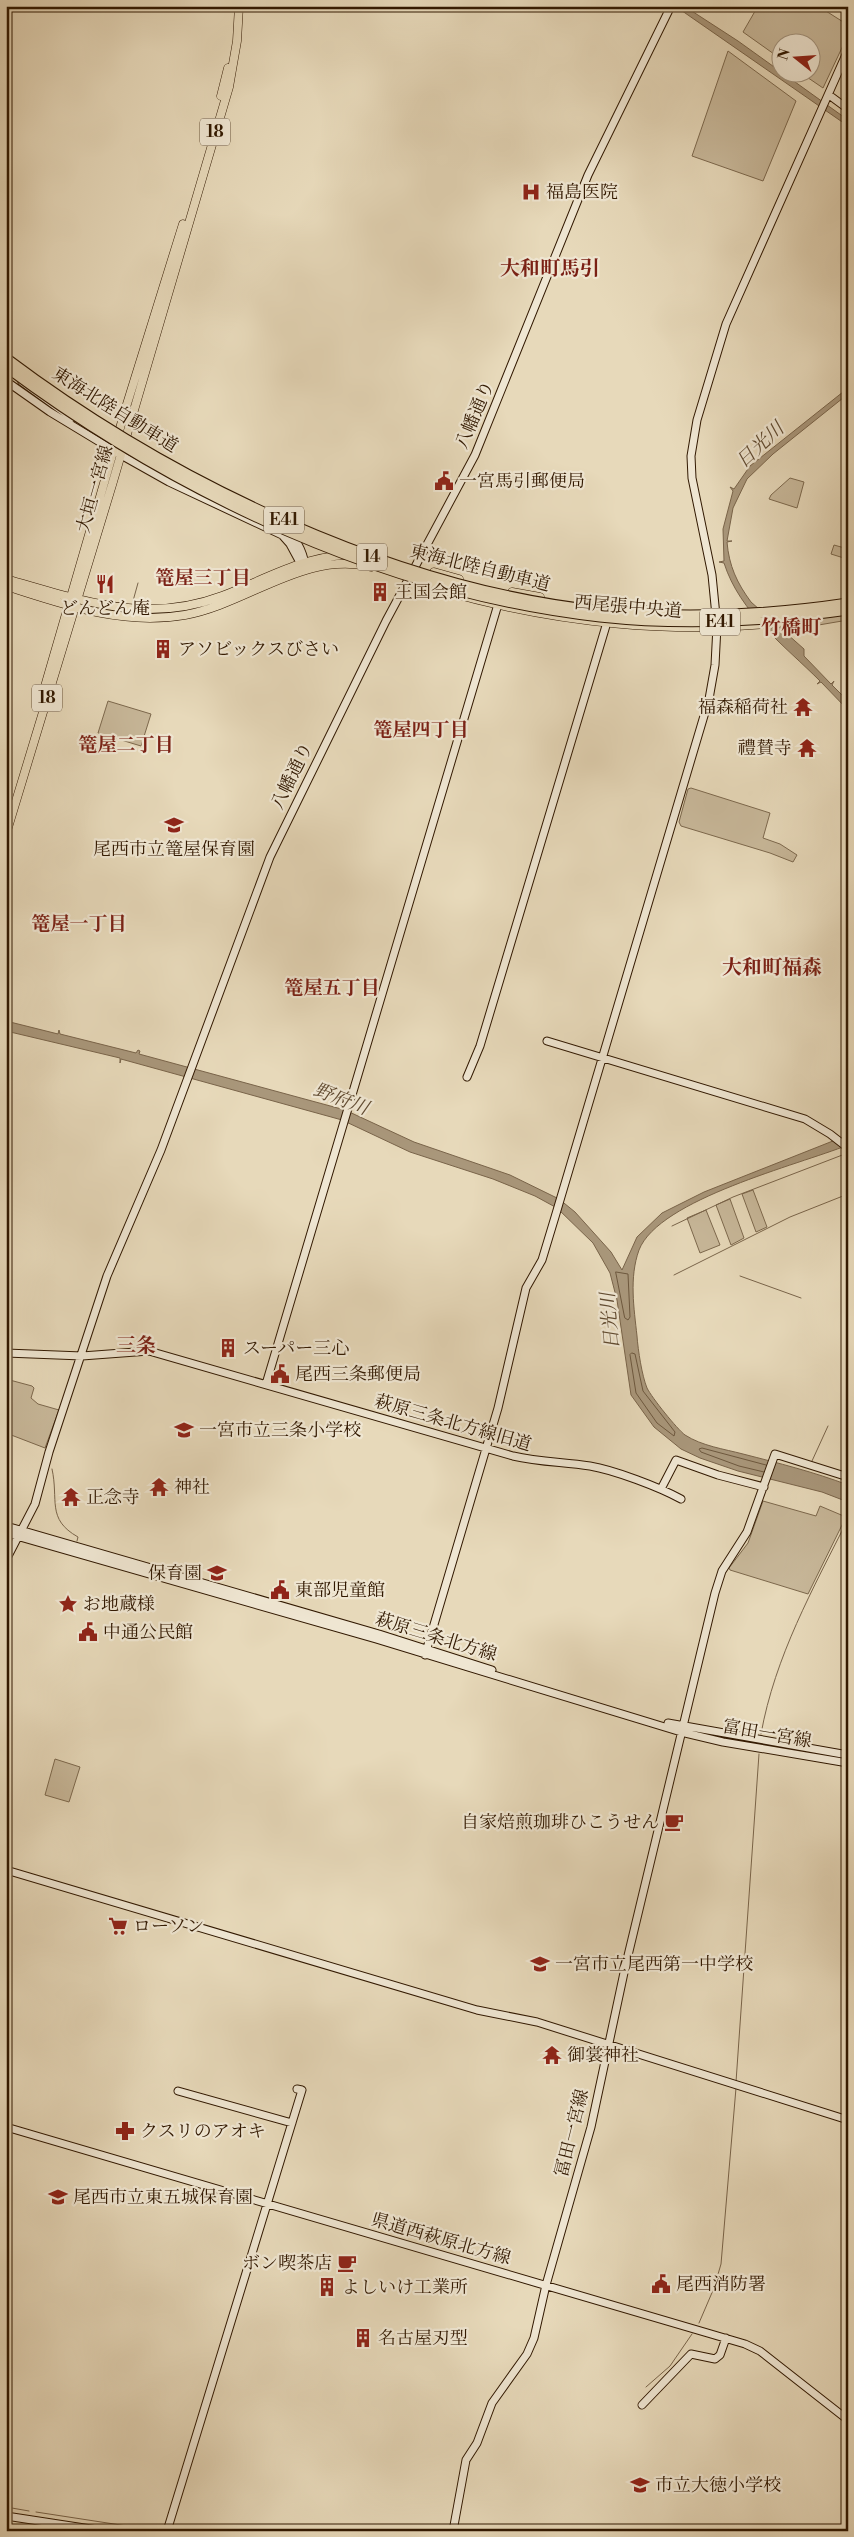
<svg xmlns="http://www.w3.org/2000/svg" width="854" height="2537" font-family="'Libre Bodoni','Noto Serif JP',serif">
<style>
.green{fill:#c8b89a;stroke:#7c684d}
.water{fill:#a9977b;stroke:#79644a}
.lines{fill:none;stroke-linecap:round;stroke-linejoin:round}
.shore{stroke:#6d583e;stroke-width:1}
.stream{stroke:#79644a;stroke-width:1}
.secondary-casing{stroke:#311800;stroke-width:9}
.primary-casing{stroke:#311800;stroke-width:9}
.secondary{stroke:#efe6d2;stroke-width:7}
.primary{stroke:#e7d9ba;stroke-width:8}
.highway-bridge-casing{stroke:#311800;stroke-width:11;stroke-linecap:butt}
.highway-bridge{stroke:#e7d9ba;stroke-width:9}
.labels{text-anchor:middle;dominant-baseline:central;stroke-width:4.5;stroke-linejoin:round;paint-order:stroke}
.shield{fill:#efe6d2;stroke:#6a563f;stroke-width:1}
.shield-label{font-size:16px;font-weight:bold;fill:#311800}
.poi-label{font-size:18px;fill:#311800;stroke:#efe6d2;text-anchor:start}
.street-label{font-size:18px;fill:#311800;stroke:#efe6d2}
.water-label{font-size:19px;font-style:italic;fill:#614b31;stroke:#efe6d2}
.neighbourhood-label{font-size:19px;font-weight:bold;fill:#7a1f14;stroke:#efe6d2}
.quarter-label{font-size:20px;font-weight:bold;fill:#7a1f14;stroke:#efe6d2}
</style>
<rect width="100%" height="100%" fill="#e7d9ba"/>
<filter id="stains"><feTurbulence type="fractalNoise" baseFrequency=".004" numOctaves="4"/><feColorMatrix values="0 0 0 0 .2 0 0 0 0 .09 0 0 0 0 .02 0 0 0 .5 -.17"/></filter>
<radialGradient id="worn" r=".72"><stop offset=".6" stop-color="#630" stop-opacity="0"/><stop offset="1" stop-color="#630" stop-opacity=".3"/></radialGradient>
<!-- green -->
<path class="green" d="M758 6H818L848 25V35L823 88 801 73 812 72V42H782L781 59 743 32Z
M728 51 796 101 763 181 692 156Z
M790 478 804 482 797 508 769 499 771 495Z
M834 545 848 549 847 559 831 554Z
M848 614V620L801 628 797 627 794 622Z
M108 701 151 714 141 746 98 733Z
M691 788 770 813 763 838 780 844 797 855 793 862 770 853 681 826 679 822 688 789Z
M753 1190 767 1227 756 1232 742 1194Z
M730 1199 744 1238 731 1245 716 1205Z
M706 1210 720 1245 700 1253 687 1218Z
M6 1379 32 1386 34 1388 31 1398 38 1404 59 1410 45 1448 6 1433Z
M763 1501 816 1516 820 1506 846 1517 808 1594 730 1570 729 1568 748 1543Z
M55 1759 80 1767 69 1802 45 1795Z"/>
<!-- water -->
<path class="water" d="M675 6H684L738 41 848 120V126Z
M848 388V394L773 454 747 479 733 508 727 541H732L727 542C729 566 737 583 751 602L804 649V656L831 684 834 681 832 685 848 701V710L821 682 817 684 820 681C784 645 740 613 724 563L719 562 724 561 723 529 733 491 730 487 734 489 750 466Z
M6 1021 58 1034 59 1030 60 1034 136 1053 138 1050 140 1051 139 1054 345 1110 414 1142 510 1175 559 1199 575 1212 611 1252 622 1270 637 1237 662 1213 704 1192 848 1135V1145C798 1165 659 1199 639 1250 629 1278 634 1308 637 1336 638 1350 642 1376 647 1388 652 1398 677 1429 685 1435 702 1446 724 1449 743 1454 778 1463 814 1472 848 1485V1502L822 1492 738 1471 700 1458 681 1449 654 1427 631 1395 617 1300 610 1273 593 1243 557 1208 535 1196 493 1179 410 1152 342 1120 121 1059 120 1063V1058L6 1031Z"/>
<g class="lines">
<!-- shore -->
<path class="shore" d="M616 1272 628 1274 630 1317 628 1320 625 1318Z
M632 1353 635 1354 643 1391 675 1432 674 1436 657 1423 636 1393 630 1355Z
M764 1472 739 1466 701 1452 699 1449 702 1448 766 1465"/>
<!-- stream -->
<path class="stream" d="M133 601 138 583
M6 1025 9 1017
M672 1226 733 1197 845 1154
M674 1275 790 1217 848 1194
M740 1276 801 1298
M812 1461 828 1426
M52 1469C59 1500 46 1519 78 1537L77 1541
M761 1734C775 1656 813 1589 848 1519
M736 2082 759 1754
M699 2323 714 2288 721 2264 736 2088
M646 2387 670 2366 692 2334
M6 2507 29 2511
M36 2512 153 2530"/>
<!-- secondary casing -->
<g class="secondary-casing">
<path id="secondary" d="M829 95 848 109
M6 381 50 412 121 455 169 482 282 535 290 544 303 568
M22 382 72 418
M289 533C298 540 305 557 305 568
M547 1041 805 1119 830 1134 848 1148
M467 1077 480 1046 608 619
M6 1353 82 1356 149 1351 513 1456C539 1462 563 1462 590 1466 614 1470 659 1487 681 1499
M266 1384 499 601
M661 1489 676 1460 718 1475 764 1487
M6 1526 379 1634 492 1670
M6 1533 376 1639 681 1732 723 1742 848 1763
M6 1560 35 1504 49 1452 107 1276 161 1150 270 857 386 621 475 455 588 175 671 6
M425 1655 498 1408 526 1288 542 1260 555 1217 709 699 715 665 717 626 712 575 692 478 691 456 697 420 726 324 848 50
M668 1723 848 1755
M6 1870 477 2010 537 2022 848 2120
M178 2091 292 2123
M6 2127 745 2344 760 2351 848 2420
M642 2405 691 2354 715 2359 720 2355 726 2338
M6 2516 104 2531
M167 2531 302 2090 297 2089
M453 2531 466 2460 477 2443 492 2403 527 2354 534 2338 546 2285 591 2127 625 1968 715 1593 722 1571 747 1532 775 1454 848 1477"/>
</g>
<!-- primary casing -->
<g class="primary-casing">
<path id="primary" d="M221 96 228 68
M434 572 459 579
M6 579C81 600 145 625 222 596 264 580 300 558 345 555
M6 586C65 605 123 626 185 615 247 604 306 550 371 567
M441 590C554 623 677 636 794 621
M512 592 540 597
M591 605 646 610
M41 700 127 404 183 224
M6 834 112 485 229 87 237 41 239 6"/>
</g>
<!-- secondary -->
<use href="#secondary" class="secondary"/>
<!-- primary -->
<use href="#primary" class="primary"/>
<!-- highway-bridge casing -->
<g class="highway-bridge-casing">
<path id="highway-bridge" d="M6 358C172 483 396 590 604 611 686 619 767 615 848 603
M6 367C178 495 386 593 600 617 683 626 765 622 848 610"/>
</g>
<!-- highway-bridge -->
<use href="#highway-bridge" class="highway-bridge"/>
</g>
<!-- icons -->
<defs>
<g id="hospital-bare" transform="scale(1.5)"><path d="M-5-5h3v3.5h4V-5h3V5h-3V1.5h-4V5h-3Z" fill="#8f2418" stroke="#efe6d2" stroke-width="2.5" paint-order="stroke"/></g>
<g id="civic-bare" transform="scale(1.5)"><path d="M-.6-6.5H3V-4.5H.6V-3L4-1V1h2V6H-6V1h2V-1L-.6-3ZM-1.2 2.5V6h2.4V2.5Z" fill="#8f2418" stroke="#efe6d2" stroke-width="2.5" paint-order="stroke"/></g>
<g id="restaurant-bare" transform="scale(1.5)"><path d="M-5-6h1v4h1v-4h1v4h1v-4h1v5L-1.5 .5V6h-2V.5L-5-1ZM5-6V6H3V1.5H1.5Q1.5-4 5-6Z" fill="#8f2418" stroke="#efe6d2" stroke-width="2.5" paint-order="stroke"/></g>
<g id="building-bare" transform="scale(1.5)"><path d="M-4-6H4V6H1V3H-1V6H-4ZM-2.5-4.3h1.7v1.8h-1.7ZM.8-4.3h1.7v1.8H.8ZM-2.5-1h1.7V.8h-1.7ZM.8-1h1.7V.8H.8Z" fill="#8f2418" stroke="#efe6d2" stroke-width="2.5" paint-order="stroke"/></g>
<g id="temple-bare" transform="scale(1.5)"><path d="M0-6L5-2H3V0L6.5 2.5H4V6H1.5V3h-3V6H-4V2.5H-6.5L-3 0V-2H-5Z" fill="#8f2418" stroke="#efe6d2" stroke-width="2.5" paint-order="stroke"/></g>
<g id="school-bare" transform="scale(1.5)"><path d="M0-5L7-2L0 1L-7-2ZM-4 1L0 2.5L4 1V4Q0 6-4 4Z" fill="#8f2418" stroke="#efe6d2" stroke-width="2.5" paint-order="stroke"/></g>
<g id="sight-bare" transform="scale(1.5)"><path d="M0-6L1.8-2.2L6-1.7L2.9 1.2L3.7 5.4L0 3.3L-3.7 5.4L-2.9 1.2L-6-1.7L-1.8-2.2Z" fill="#8f2418" stroke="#efe6d2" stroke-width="2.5" paint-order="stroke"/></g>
<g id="cafe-bare" transform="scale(1.5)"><path d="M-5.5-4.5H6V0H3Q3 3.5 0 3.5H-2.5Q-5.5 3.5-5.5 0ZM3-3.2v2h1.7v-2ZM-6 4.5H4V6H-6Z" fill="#8f2418" stroke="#efe6d2" stroke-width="2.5" paint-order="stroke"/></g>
<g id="supermarket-bare" transform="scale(1.5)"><path d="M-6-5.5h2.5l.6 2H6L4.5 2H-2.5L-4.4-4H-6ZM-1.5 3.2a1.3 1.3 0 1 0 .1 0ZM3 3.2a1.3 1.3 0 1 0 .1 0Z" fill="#8f2418" stroke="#efe6d2" stroke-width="2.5" paint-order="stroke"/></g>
<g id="pharmacy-bare" transform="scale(1.5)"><path d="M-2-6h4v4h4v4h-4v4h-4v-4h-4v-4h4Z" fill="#8f2418" stroke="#efe6d2" stroke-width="2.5" paint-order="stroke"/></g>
</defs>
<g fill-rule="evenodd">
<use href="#hospital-bare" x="531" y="192"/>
<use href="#civic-bare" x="444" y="481"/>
<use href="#restaurant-bare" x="105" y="584"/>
<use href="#building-bare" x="380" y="592"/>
<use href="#building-bare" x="163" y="649"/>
<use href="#temple-bare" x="803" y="707"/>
<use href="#temple-bare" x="807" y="748"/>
<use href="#school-bare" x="174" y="825"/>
<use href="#building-bare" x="228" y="1348"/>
<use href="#civic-bare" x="280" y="1374"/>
<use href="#school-bare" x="184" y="1430"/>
<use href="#temple-bare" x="159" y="1487"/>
<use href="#temple-bare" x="71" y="1497"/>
<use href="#school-bare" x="217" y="1573"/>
<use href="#civic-bare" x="280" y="1590"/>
<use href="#sight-bare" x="68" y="1604"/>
<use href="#civic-bare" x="88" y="1632"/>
<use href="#cafe-bare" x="674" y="1822"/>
<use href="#supermarket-bare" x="118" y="1926"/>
<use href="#school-bare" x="540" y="1964"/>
<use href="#temple-bare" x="552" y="2055"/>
<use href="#pharmacy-bare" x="125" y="2131"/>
<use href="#school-bare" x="58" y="2197"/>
<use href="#cafe-bare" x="347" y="2263"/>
<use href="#civic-bare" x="661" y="2284"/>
<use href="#building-bare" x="327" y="2287"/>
<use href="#building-bare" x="363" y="2338"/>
<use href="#school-bare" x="640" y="2485"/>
</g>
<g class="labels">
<!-- shield labels -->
<g class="shield">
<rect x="200" y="118.5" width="30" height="27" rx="4"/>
<rect x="264" y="506.5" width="40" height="27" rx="4"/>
<rect x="357" y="543.5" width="30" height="27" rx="4"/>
<rect x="700" y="608.5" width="40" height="27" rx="4"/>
<rect x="32" y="684.5" width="30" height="27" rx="4"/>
</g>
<g class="shield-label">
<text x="215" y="132">18</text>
<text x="284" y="520">E41</text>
<text x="372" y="557">14</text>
<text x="720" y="622">E41</text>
<text x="47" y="698">18</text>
</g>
<!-- poi labels -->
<g class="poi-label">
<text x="546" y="192">福島医院</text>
<text x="459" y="481">一宮馬引郵便局</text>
<text x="395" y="592">王国会館</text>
<text x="105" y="608" text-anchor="middle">どんどん庵</text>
<text x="178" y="649">アソビックスびさい</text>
<text x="788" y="707" text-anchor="end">福森稲荷社</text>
<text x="792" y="748" text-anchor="end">禮賛寺</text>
<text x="174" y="849" text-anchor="middle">尾西市立篭屋保育園</text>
<text x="243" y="1348">スーパー三心</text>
<text x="295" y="1374">尾西三条郵便局</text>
<text x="199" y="1430">一宮市立三条小学校</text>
<text x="174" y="1487">神社</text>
<text x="86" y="1497">正念寺</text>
<text x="202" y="1573" text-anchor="end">保育園</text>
<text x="295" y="1590">東部児童館</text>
<text x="83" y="1604">お地蔵様</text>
<text x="103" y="1632">中通公民館</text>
<text x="659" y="1822" text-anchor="end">自家焙煎珈琲ひこうせん</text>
<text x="133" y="1926">ローソン</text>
<text x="555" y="1964">一宮市立尾西第一中学校</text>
<text x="567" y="2055">御裳神社</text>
<text x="140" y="2131">クスリのアオキ</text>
<text x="73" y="2197">尾西市立東五城保育園</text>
<text x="332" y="2263" text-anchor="end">ボン喫茶店</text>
<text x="676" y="2284">尾西消防署</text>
<text x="342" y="2287">よしいけ工業所</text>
<text x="378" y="2338">名古屋刃型</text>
<text x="655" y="2485">市立大徳小学校</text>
</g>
<!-- street labels -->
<g class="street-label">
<text transform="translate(115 410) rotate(32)">東海北陸自動車道</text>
<text transform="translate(475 415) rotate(-67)">八幡通り</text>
<text transform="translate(95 489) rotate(-74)">大垣一宮線</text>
<text transform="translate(480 568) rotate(14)">東海北陸自動車道</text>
<text transform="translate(628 607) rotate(5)">西尾張中央道</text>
<text transform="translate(292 776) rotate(-64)">八幡通り</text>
<text transform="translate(453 1423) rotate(16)">萩原三条北方線旧道</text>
<text transform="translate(436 1637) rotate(17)">萩原三条北方線</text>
<text transform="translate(767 1734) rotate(10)">富田一宮線</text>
<text transform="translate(572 2133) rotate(-76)">冨田一宮線</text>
<text transform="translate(441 2239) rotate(16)">県道西萩原北方線</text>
</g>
<!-- water labels -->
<g class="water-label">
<text transform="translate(760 445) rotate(-43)">日光川</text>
<text transform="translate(341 1099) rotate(21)">野府川</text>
<text transform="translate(610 1321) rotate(-95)">日光川</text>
</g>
<!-- neighbourhood labels -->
<g class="neighbourhood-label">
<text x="203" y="578">篭屋三丁目</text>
<text x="421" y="730">篭屋四丁目</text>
<text x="126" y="745">篭屋二丁目</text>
<text x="79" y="924">篭屋一丁目</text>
<text x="332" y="988">篭屋五丁目</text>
</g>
<!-- quarter labels -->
<g class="quarter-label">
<text x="550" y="269">大和町馬引</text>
<text x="791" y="628">竹橋町</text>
<text x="772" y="968">大和町福森</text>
<text x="136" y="1346">三条</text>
</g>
</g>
<!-- margin -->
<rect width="854" height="2537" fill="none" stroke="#e7d9ba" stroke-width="25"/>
<rect x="8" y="8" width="839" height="2522" fill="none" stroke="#311800" stroke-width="2.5"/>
<rect x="12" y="12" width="829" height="2512" fill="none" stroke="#311800"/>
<!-- north arrow -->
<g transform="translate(796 58) rotate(287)"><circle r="24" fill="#efe6d2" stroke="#a3947e"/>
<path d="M0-4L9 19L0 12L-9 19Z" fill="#8f2418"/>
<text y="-8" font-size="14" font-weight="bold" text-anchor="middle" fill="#311800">N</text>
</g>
<rect width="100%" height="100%" filter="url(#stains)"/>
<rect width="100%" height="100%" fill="url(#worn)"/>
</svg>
